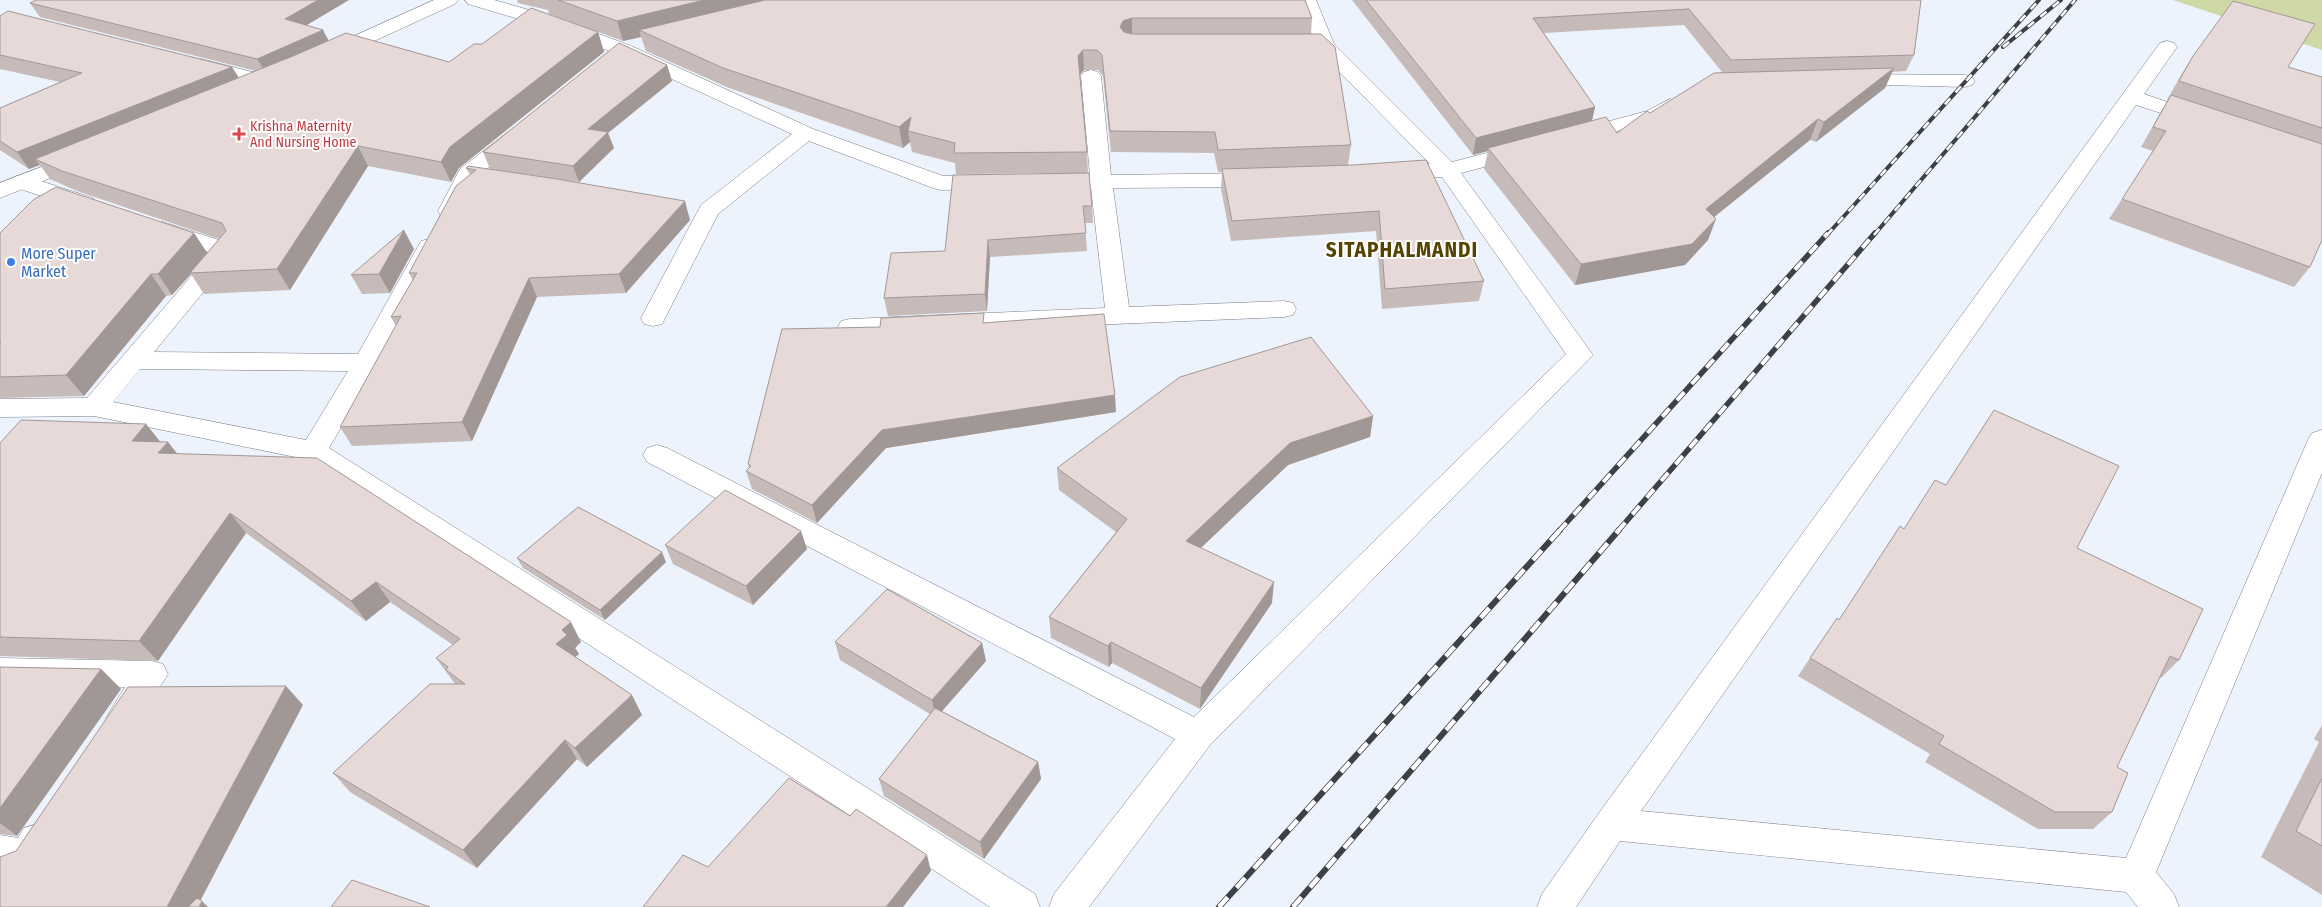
<svg xmlns="http://www.w3.org/2000/svg" width="2322" height="907" font-family="'Fira Sans Condensed',sans-serif">
<style>
.green{fill:#ced9a5}
.lines{fill:none;stroke-linecap:round;stroke-linejoin:round}
.street-casing{stroke:#7a7f88;stroke-width:1}
.secondary-casing{stroke:#7a7f88;stroke-width:1}
.street{fill:#fff;fill-rule:evenodd}
.secondary{fill:#fff;fill-rule:evenodd}
.rail-far2-casing{stroke:#3d4045;stroke-width:4}
.rail-far1-casing{stroke:#3d4045;stroke-width:5.5}
.rail-casing{stroke:#3d4045;stroke-width:6}
.rail-far2{stroke:#fff;stroke-width:2.5;stroke-dasharray:8;stroke-linecap:butt}
.rail-far1{stroke:#fff;stroke-width:4;stroke-dasharray:11;stroke-linecap:butt}
.rail{stroke:#fff;stroke-width:4.5;stroke-dasharray:13;stroke-linecap:butt}
.wall{fill:#c6bbb9;fill-rule:evenodd}
.shaded-wall{fill:#a19896}
.building{fill:#e6d9d7;stroke:#a19896}
.health-dot{fill:#e0444e;stroke:#fff;stroke-width:2}
.shop-dot{fill:#3f7fe0;stroke:#fff;stroke-width:2}
.labels{text-anchor:middle;dominant-baseline:central;stroke-width:4;stroke-linejoin:round;paint-order:stroke}
.far-health-label{font-size:14px;fill:#be3a42;stroke:#fff;text-anchor:start}
.shop-label{font-size:16px;fill:#366cbe;stroke:#fff;text-anchor:start}
.district-label{font-size:21px;font-weight:bold;letter-spacing:1px;fill:#554300;stroke:#fff}
</style>
<rect width="100%" height="100%" fill="#edf3fd"/>
<!-- green -->
<path class="green" d="M2173 0H2322V50Z"/>
<g class="lines">
<!-- street casing -->
<g class="street-casing">
<path id="street" d="M465 0H494L543 14 629 45 813 129 943 176 990 175 998 177 1001 182 998 187 990 189 941 190 933 188 809 141 718 214 662 324 653 326 644 324 641 318 701 205 792 134 615 53 529 22 468 4Z
M1298 0H1316L1334 44 1452 162 1522 144 1530 145 1533 150 1530 155 1461 173 1593 355 1210 745 1089 907H1049L1054 894 1175 739 647 462 643 455 647 448 657 445 667 448 1194 717 1566 354 1442 177 1395 180 1387 178 1384 173 1387 168 1430 164 1318 50Z
M2167 41 2174 43 2177 47 2144 94 2205 115 2208 119 2205 123 2198 125 2136 105 1641 811 2126 858 2308 440 2312 433 2322 430V473L2156 872 2174 894 2179 907H2138L2126 892 1620 841 1576 907H1537L1542 894 1599 813 2160 43Z
M201 59 272 77 275 81 272 85 265 87 194 69 191 65 194 61Z
M1091 70 1098 72 1101 76 1111 175 1258 173 1266 175 1269 180 1266 185 1258 187 1113 188 1129 307 1284 301 1293 303 1296 309 1293 315 1284 317 850 335 841 333 838 327 841 321 850 319 1105 308 1091 188 1045 187 1042 182 1045 177 1090 175 1081 76 1084 72Z
M1852 74 1965 75 1972 77 1975 81 1972 85 1965 87 1845 84 1842 80 1845 76Z
M1670 99 1677 101 1680 105 1661 119 1576 142 1569 140 1566 136 1569 132 1647 111Z
M515 130 522 132 525 136 522 140 477 177 457 216 449 218 441 216 438 211 460 169 508 132Z
M22 175 93 198 96 203 93 208 85 210 14 187 11 182 14 177Z
M163 222 234 245 238 250 154 352 358 354 421 241 429 239 437 241 441 246 379 363 329 448 1035 894 1040 907H990L305 459 94 416 0 417V399L87 398 211 253 155 234 152 229 155 224ZM140 369 348 371 306 440 113 402Z
M0 658 152 661 163 664 168 674 134 728 122 732 110 728 106 718 125 687 0 684Z
M37 824 50 828 55 840C40 872 34 874 0 869V835L18 838 24 828Z"/>
</g>
<!-- secondary casing -->
<g class="secondary-casing">
<path id="secondary" d="M434 0H458L455 4 337 58H323L320 54 323 50Z
M80 152 88 153 91 158 88 163 0 198V183Z"/>
</g>
<!-- street -->
<use href="#street" class="street"/>
<!-- secondary -->
<use href="#secondary" class="secondary"/>
<!-- rail-far2 casing -->
<g class="rail-far2-casing">
<path id="rail-far2" d="M2003 47 2061 0
M1827 235 2039 0
M1874 235 2075 0"/>
</g>
<!-- rail-far1 casing -->
<g class="rail-far1-casing">
<path id="rail-far1" d="M1559 531 1828 233
M1618 531 1875 233"/>
</g>
<!-- rail casing -->
<g class="rail-casing">
<path id="rail" d="M1219 907 1560 530
M1293 907 1619 530"/>
</g>
<!-- rail-far2 -->
<use href="#rail-far2" class="rail-far2"/>
<!-- rail-far1 -->
<use href="#rail-far1" class="rail-far1"/>
<!-- rail -->
<use href="#rail" class="rail"/>
</g>
<!-- wall -->
<path class="wall" d="M517 0H1305L1312 18 1311 34 1351 145 1348 165 1484 281 1479 301 1382 309 1376 231 1231 241 1221 189 1222 172H1218L1214 153 1111 152 1103 76 1098 70H1084L1080 75 1087 152 1088 173 1092 206 1093 223H1085L1087 251 990 257 987 311 888 316 884 298 945 251 1057 173 956 174 955 163 912 152 910 142 903 148 729 88 646 51 641 37 623 41 549 14 548 10 518 3Z
M1352 0H1921L1914 55 1906 71 1892 72 1885 88 1816 142 1810 140 1714 217 1708 240 1685 265 1575 285 1484 169 1488 151 1473 155ZM1684 25 1722 72 1650 113 1617 133 1592 121 1595 107 1544 33Z
M30 3 306 26 323 30 328 41 449 62 482 44 598 32 604 52 459 168 451 182 368 166 290 290 204 294 191 274 172 295 166 296 84 396 0 398V233H194L207 253 219 239 77 191 50 179 40 165 29 169 0 150V108L60 82 0 69V16L232 67 239 78 256 71 40 17Z
M2193 56 2288 67 2322 77V240L2310 267 2294 287 2109 219 2153 151 2141 147 2159 115 2168 100H2167L2181 75Z
M667 65 672 81 608 133 614 148 579 182 490 169 483 152Z
M466 168 690 220 626 293 537 297 472 441 352 446 340 427 396 326 391 317 413 281 409 273 470 175Z
M414 249 390 293 362 294 351 275Z
M985 323 1116 412 886 448 817 523 752 489 746 471 749 468 748 464Z
M1373 416 1370 437 1288 465 1201 548 1272 603 1200 709 1112 663 1109 667 1051 638 1049 617 1116 532 1059 490 1057 468Z
M146 424 160 442 177 454 581 642 575 648 579 654 575 657 642 715 587 767 577 759 477 868 350 792 333 773 455 684 436 658 453 645 390 602 366 621 246 533 158 661 0 656V443Z
M1904 529 2077 548 2179 660 2161 678 2159 677 2117 767 2112 812 2093 829H2038L1925 762 1930 754 1798 676 1810 658 1839 620Z
M665 545 807 549 753 605 673 564Z
M517 558 666 562 605 620 523 568Z
M835 642 982 643 986 661 942 711 1038 762 1041 779 984 859 884 796 879 779 930 714 840 660Z
M0 667 101 669 121 689 17 836 0 834Z
M2322 725V895L2261 857 2319 742 2314 739Z"/>
<!-- shaded-wall -->
<path class="shaded-wall" d="M318 0H349L292 34 285 19Z
M704 0H772L639 30 641 37 623 41 617 21Z
M1132 18V38L1120 47V27L1123 21Z
M323 30 331 45 266 73 257 59Z
M598 32 604 52 459 168 451 182 441 162 450 147Z
M1083 50 1084 70 1079 76 1078 56Z
M667 65 672 81 608 133 614 148 579 182 573 166 588 129Z
M232 67 242 83 35 159 40 165 29 169 17 152Z
M1894 68 1885 88 1816 142 1824 122Z
M1595 107 1591 124 1488 148V151L1473 155 1476 138Z
M911 117 908 131 910 142 903 148 899 127Z
M1818 119 1810 140 1698 230 1706 209Z
M358 146 368 166 290 290 277 269Z
M685 201 690 220 626 293 619 274Z
M1716 219 1708 240 1685 265 1575 285 1581 264Z
M404 230 414 249 390 293 379 274Z
M194 233 208 254 190 273 191 274 172 295 158 274Z
M988 240 990 257 987 311 985 294Z
M151 274 166 296 84 396 66 375Z
M529 278 537 297 472 441 462 422Z
M1115 395 1116 412 886 448 817 523 812 505 882 430Z
M1373 416 1370 437 1288 465 1186 562V541L1290 443Z
M146 424 162 444 132 441Z
M168 442 184 462 158 453Z
M230 513 246 533 158 661 139 641Z
M801 531 807 549 753 605 746 586Z
M662 552 666 562 605 620 600 610Z
M376 582 390 602 366 621 351 601Z
M1274 582 1272 603 1200 709 1201 688Z
M571 622 581 642 575 648 579 654 567 664 556 644 562 630Z
M1111 642 1112 663 1109 667 1108 646Z
M982 643 986 661 936 718 932 700Z
M101 669 121 689 17 836 0 823V808Z
M286 686 303 705 197 907H167Z
M632 695 642 715 587 767 575 748Z
M565 740 577 759 477 868 463 850Z
M1038 762 1041 779 984 859 980 842Z
M927 855 931 871 903 907H886Z
M202 901 208 907H199Z"/>
<!-- building -->
<path class="building" d="M36 0H318L285 19 323 30 257 59 30 3Z
M558 0H704L617 21Z
M765 0H1305L1312 18H1132L1123 21 1120 27 1124 32 1132 34H1321L1335 47 1351 145 1218 150 1215 132 1110 131 1102 55 1097 50H1083L1078 56 1087 152 954 153 955 143 908 131 911 117 899 127 723 68 639 30Z
M1366 0H1921L1914 55 1731 60 1689 9 1533 18 1595 107 1476 138Z
M2233 1 2315 24 2288 67 2322 77V128L2179 81 2193 56Z
M531 8 598 32 450 147 441 162 358 146 277 269 190 273 226 231 222 223 62 171 35 159 293 56 346 33 449 62 474 44H482Z
M8 11 232 67 17 152 0 141V108L82 73 0 55V16Z
M619 43 667 65 588 129 608 132 573 166 483 152Z
M1894 68 1824 122 1818 119 1706 209 1716 219 1692 244 1581 264 1488 148 1606 117 1617 133 1647 111 1650 113 1714 73Z
M2171 95 2322 144V240L2310 267 2122 199 2166 131 2153 127Z
M1426 160 1484 281 1385 289 1379 211 1232 221 1222 169 1353 165Z
M468 166 557 179 685 201 619 274 529 278 462 422 340 427 401 316 391 317 417 273H409L456 186 476 170 466 168Z
M1089 173 1092 206H1083L1086 233 988 240 985 294 884 298 891 253 945 251 953 175Z
M56 187 194 233 158 274H151L66 375 0 377V342H1H0V233L33 200Z
M404 230 379 274 351 275Z
M984 313 983 323 1104 314 1115 395 882 430 812 505 746 471 751 466 748 464 782 329 880 327 881 318Z
M1311 337 1373 416 1290 443 1186 541 1274 582 1201 688 1111 642 1108 646 1049 617 1127 519 1057 468 1180 377Z
M1994 410 2119 466 2077 548 2203 609 2179 660 2170 656 2117 767 2128 773 2112 812H2055L1939 744 1944 736 1810 658 1837 618 1839 620 1900 526 1904 529 1935 480 1946 485Z
M21 420 146 424 132 441 168 442 158 453 317 458 571 622 562 630 567 635 556 644 632 695 575 748 565 740 463 850 333 773 430 684H465L446 670 448 667 436 658 460 639 376 582 351 601 230 513 139 641 0 637V443Z
M725 490 801 531 746 586 665 545Z
M578 507 662 552 600 610 517 558Z
M887 589 982 643 932 700 835 642Z
M0 667 101 669 0 808Z
M286 686 167 907H0V857L16 851 128 687Z
M935 708 1038 762 980 842 879 779Z
M789 778 850 816 856 809 927 855 886 907H643L683 855 708 867Z
M2322 778V846L2296 831Z
M352 880 430 907H331Z
M197 898 202 901 199 907H188Z"/>
<!-- markers -->
<path class="health-dot" d="M236.5 126.5h5v5h5v5h-5v5h-5v-5h-5v-5h5z"/>
<circle class="shop-dot" cx="11" cy="262" r="5"/>
<g class="labels">
<!-- far-health labels -->
<g class="far-health-label">
<text x="250" y="126">Krishna Maternity<tspan x="250" dy="16">And Nursing Home</tspan></text>
</g>
<!-- shop labels -->
<g class="shop-label">
<text x="21" y="253">More Super<tspan x="21" dy="18">Market</tspan></text>
</g>
<!-- district labels -->
<g class="district-label">
<text x="1402" y="250">SITAPHALMANDI</text>
</g>
</g>
</svg>
